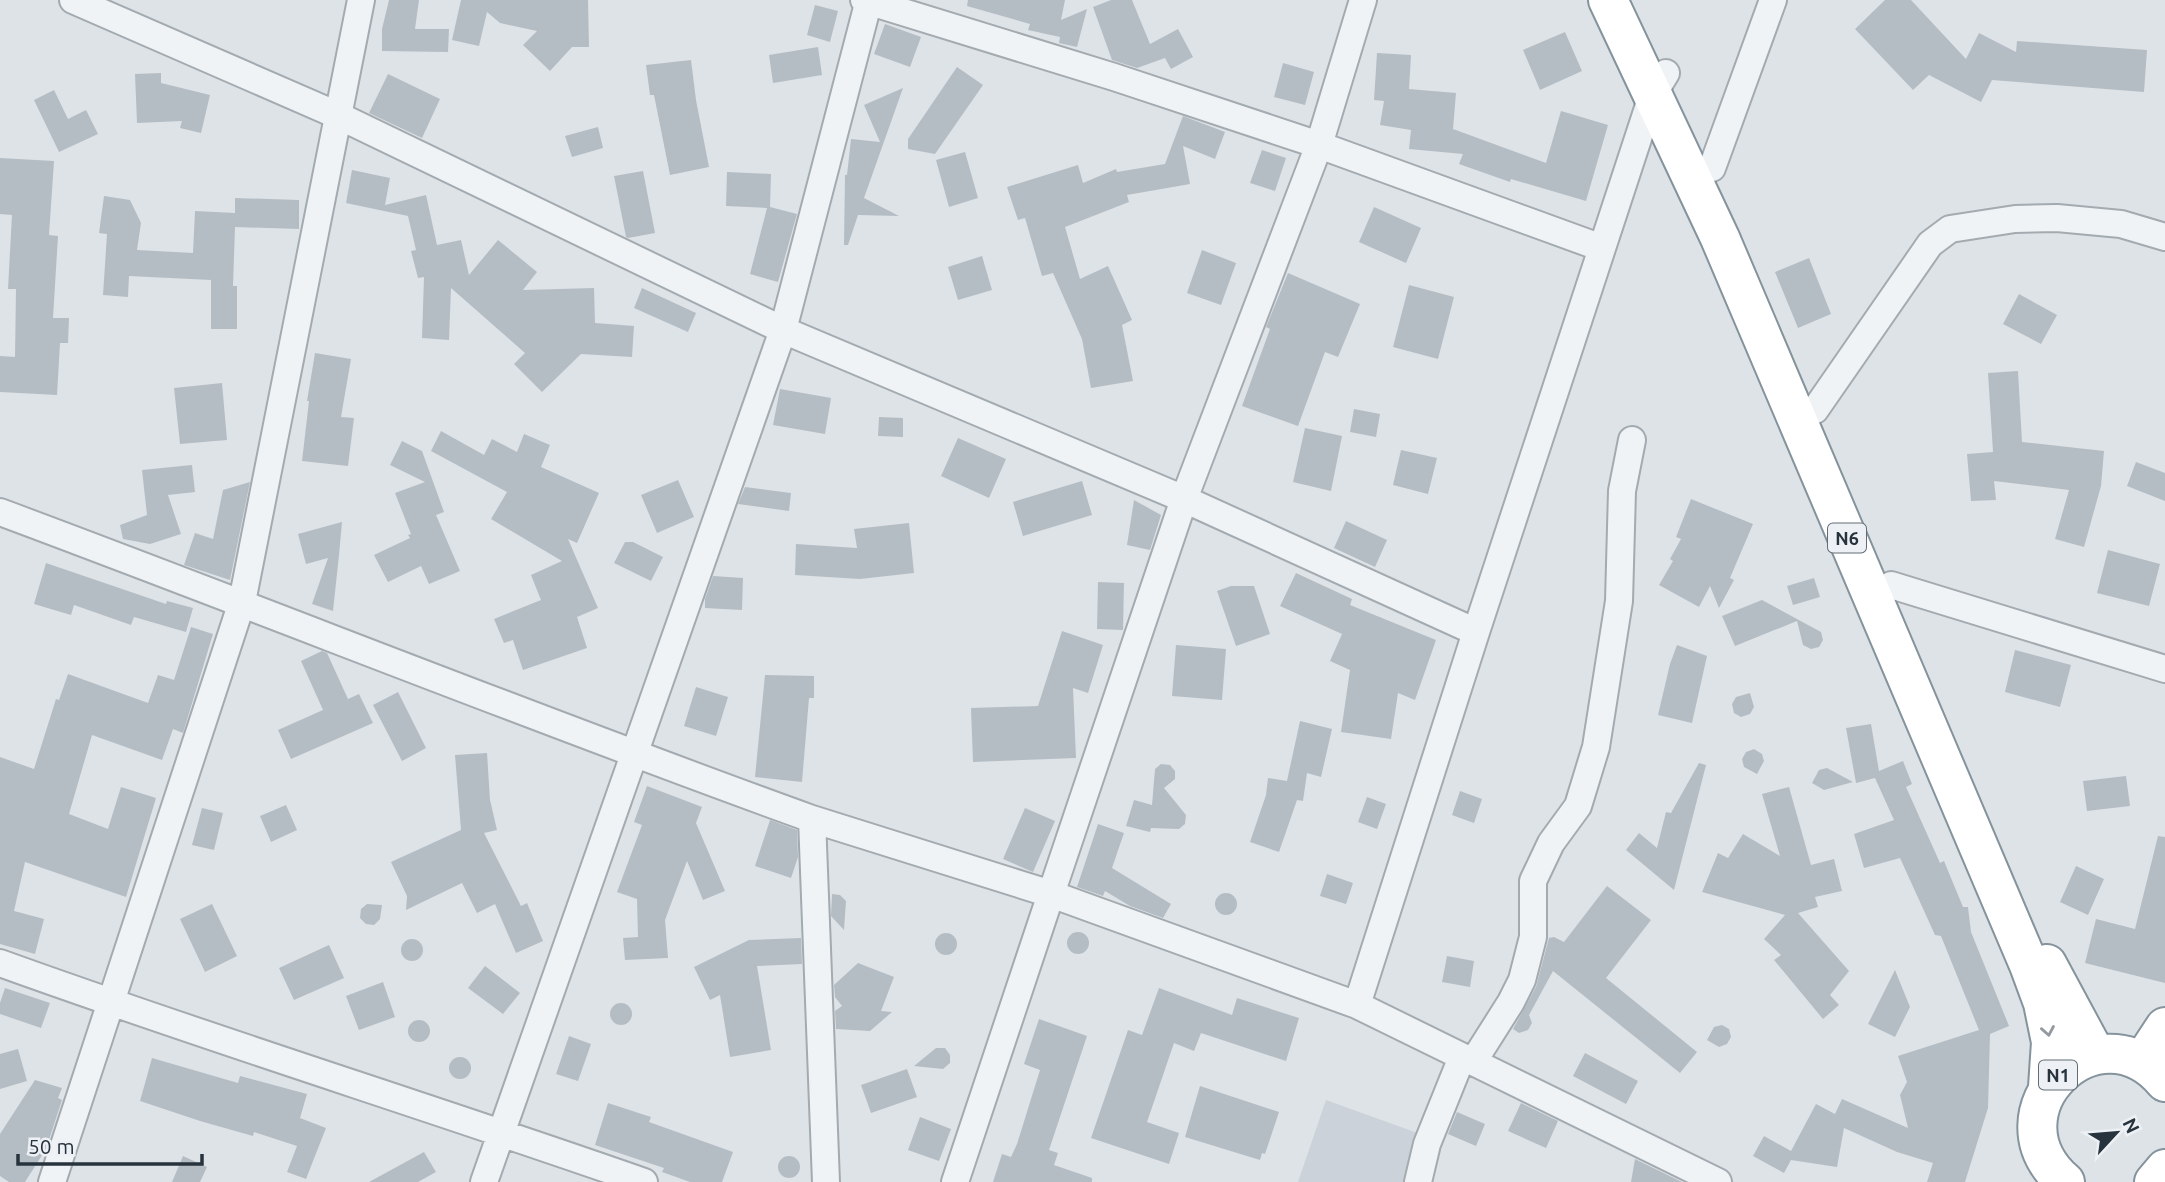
<svg xmlns="http://www.w3.org/2000/svg" width="2165" height="1182" font-family="Ubuntu,sans-serif">
<style>
.built{fill:#ccd2d9}
.building{fill:#b5bdc4}
.lines{fill:none;stroke-linecap:round;stroke-linejoin:round}
.minor-casing{stroke:#a3abb1;stroke-width:30}
.trunk-casing{stroke:#85939d;stroke-width:42}
.minor{stroke:#f0f3f5;stroke-width:26}
.trunk{stroke:#fff;stroke-width:38}
.oneway{stroke:#93999e}
.labels{text-anchor:middle;dominant-baseline:central;stroke-width:6;stroke-linejoin:round;paint-order:stroke}
.shield{fill:#edf1f5;stroke:#626c74;stroke-width:2}
.shield-label{font-size:18px;font-weight:bold;fill:#27333d}
</style>
<rect width="100%" height="100%" fill="#dee3e7"/>
<!-- built -->
<path class="built" d="M1326 1100 1437 1140 1424 1182H1298Z"/>
<!-- building -->
<path class="building" d="M389 0H419L415 29H449L448 52 382 51V29Z
M461 0H588L589 47H572L550 71 523 45 537 31 500 23 487 12 479 46 452 40Z
M968 0H1065L1061 20 1087 9 1077 47 1059 43 1060 37 1028 30 1030 24 967 6Z
M1111 0H1132L1150 44 1178 29 1193 57 1171 69 1165 58 1137 68 1112 60 1093 7Z
M1885 0H1911L1966 59 1979 33 2016 52 2017 41 2147 50 2144 92 1992 80 1981 102 1929 75 1913 90 1855 29Z
M815 5 838 11 830 42 807 35Z
M885 24 921 37 910 67 874 54Z
M1565 32 1582 71 1540 90 1523 50Z
M818 47 822 75 773 83 769 55Z
M1377 53 1411 55 1409 89 1456 93 1453 129 1546 163 1561 111 1608 125 1586 201 1511 179 1510 182 1459 164 1463 154 1409 149 1411 130 1380 125 1384 101 1374 100Z
M691 60 696 100 709 167 670 175 654 95H650L646 65Z
M1283 63 1314 72 1305 105 1274 97Z
M957 67 983 85 935 154 908 149V139Z
M161 73V83L210 95 201 133 180 128 182 121 137 123 135 74Z
M388 74 440 99 422 138 369 113Z
M903 88 864 198 899 216 858 215 848 245H844L845 175H847L851 139 880 142 864 105Z
M54 90 68 119 86 110 98 134 59 152 34 100Z
M1183 116 1225 132 1215 159 1183 146 1190 184 1127 195 1129 202 1065 227 1080 279 1108 266 1132 320 1122 325 1133 381 1091 388 1082 339 1053 273 1042 276 1025 218 1018 220 1007 187 1078 165 1083 183 1116 169 1117 172 1165 164Z
M598 127 603 148 572 157 565 136Z
M1262 150 1286 158 1275 191 1250 183Z
M965 152 978 198 949 207 936 160Z
M0 158 54 161 49 235 58 236 53 318H69L68 343H60L57 395 0 392V356L15 357 16 289H8L12 215 0 214Z
M352 170 390 178 385 205 426 195 437 245 461 240 469 275 498 240 537 272 523 290 594 288 595 323 634 326 632 357 581 354 542 392 514 364 525 353 451 288 449 340 422 338 424 277 418 278 411 251 416 250 408 216 346 203Z
M643 171 655 233 628 238 626 237 614 176Z
M727 172 771 174 770 207 797 214 778 282 750 274 767 208 726 206Z
M104 196 130 200 141 223 137 250 193 253 195 211 235 213V198L299 200V229L235 227 233 286H237V329H211V280L129 276 128 297 103 295 107 234 99 233Z
M1374 207 1421 228 1406 263 1359 242Z
M1202 250 1236 263 1221 305 1187 293Z
M982 256 992 290 958 300 948 267Z
M1809 258 1831 314 1798 328 1775 272Z
M1288 273 1360 304 1338 357 1325 352 1298 426 1242 406 1270 329 1266 327Z
M1409 285 1454 297 1438 359 1393 347Z
M642 288 696 313 688 332 634 308Z
M2019 294 2057 315 2041 344 2003 324Z
M315 353 351 359 341 417 354 418 348 466 302 461 309 401H307Z
M2018 371 2022 442 2104 451 2101 486 2084 547 2055 539 2069 490 1994 481 1996 500 1971 501 1967 454 1993 452 1988 373Z
M222 383 227 440 180 444 174 388Z
M780 389 831 398 825 434 773 425Z
M1354 409 1380 414 1376 437 1350 432Z
M879 417 903 418V437L878 436Z
M1305 428 1342 436 1331 491 1293 482Z
M441 431 484 455 492 439 517 452 524 434 550 445 541 467 599 493 577 543 568 539 598 608 577 617 587 648 523 670 513 640 504 643 494 619 541 600 531 575 562 561 491 519 507 492 431 451Z
M958 438 1006 459 989 498 941 476Z
M402 441 422 451 444 512 436 515 460 571 429 584 421 566 388 582 374 555 410 538 408 535 411 534 395 493 425 482 390 465Z
M1401 450 1437 458 1428 494 1393 485Z
M2136 462 2165 473V501L2127 486Z
M192 465 195 492 168 495 181 534 150 544 123 539 120 525 147 515 142 470Z
M678 480 694 517 657 533 641 495Z
M1082 481 1092 515 1023 536 1013 502Z
M250 482 230 580 184 565 195 533 213 539 223 490Z
M745 487 791 493 789 511 738 504Z
M1691 499 1753 524 1730 578 1734 580 1719 608 1710 586 1699 607 1659 585 1673 561 1670 559 1681 539 1676 537Z
M1134 500 1161 515 1150 550 1127 545Z
M1346 521 1387 540 1375 567 1334 548Z
M342 522 339 555 333 611 312 604 328 558 306 564 298 534Z
M909 523 914 573 860 579 795 575 796 544 857 548 854 529Z
M625 542H633L663 557 651 581 614 563Z
M2108 550 2160 564 2149 606 2097 593Z
M46 563 166 604 167 601 193 608 186 632 134 617 131 625 74 605 71 615 34 604Z
M1296 573 1352 599 1350 605 1436 640 1415 700 1398 693 1391 739 1341 732 1350 670 1330 661 1342 634 1280 606Z
M713 576 743 578 742 610 705 608V599Z
M1814 578 1820 597 1793 605 1787 586Z
M1098 582 1124 583 1123 630 1097 629Z
M1231 586H1254L1270 634 1236 646 1217 591Z
M1762 600 1821 632 1823 640 1819 647 1811 649 1803 645 1797 621 1735 646 1722 616Z
M191 627 213 634 183 733 173 729 162 760 92 735 69 814 108 829 121 787 156 798 126 897 25 862 14 911 44 919 35 954 0 944V757L34 769 56 699 59 700 68 674 148 703 158 675 174 680Z
M1062 631 1103 645 1088 693 1073 688 1076 758 973 762 971 708 1038 706Z
M1176 645 1226 649 1222 700 1172 696Z
M1677 645 1707 656 1692 723 1658 715 1670 664Z
M2015 650 2071 665 2060 707 2005 692Z
M322 651 327 653 348 699 359 694 373 723 291 759 278 730 323 710 301 661Z
M765 675 814 676V698H809L802 782 755 777Z
M696 687 728 697 716 736 684 726Z
M398 692 426 748 402 761 373 705Z
M1750 693 1754 707 1750 714 1741 717 1734 713 1732 704 1736 697Z
M1300 721 1332 729 1321 777 1307 773 1303 801 1297 800 1279 852 1250 842 1266 795 1268 778 1287 781Z
M1871 724 1879 771 1903 761 1912 784 1906 787 1940 863 1944 861 1963 907H1968L1971 932 2009 1026 1990 1034 1988 1108 1965 1182H1927L1933 1163 1897 1152 1844 1128 1837 1167 1791 1160 1784 1173 1753 1156 1764 1136 1791 1151 1816 1104 1835 1114 1842 1099 1908 1128 1900 1095 1907 1082 1898 1056 1979 1030 1941 936 1935 935 1900 858 1864 868 1854 834 1894 820 1875 778 1856 783 1846 728Z
M1754 749 1762 754 1764 761 1757 774 1744 767 1742 759 1746 752Z
M487 753 490 800 497 830 484 833 521 906 527 903 543 941 516 953 495 904 477 913 462 883 406 910 407 896 391 862 461 830 455 755Z
M1699 763 1706 765 1674 890 1626 850 1639 833 1657 848 1666 812 1671 813Z
M1161 764 1170 765 1175 771V779L1164 788 1186 815 1185 824 1179 829 1151 828 1150 832 1126 826 1134 800 1152 805 1155 769Z
M1827 768 1853 782 1824 790 1812 783 1819 770Z
M2126 776 2130 806 2087 811 2083 781Z
M647 786 702 807 696 823 725 891 703 900 687 861 665 920 668 958 625 960 623 938 638 937 637 899 617 892 642 825 634 822Z
M1789 787 1811 865 1834 859 1842 891 1815 897 1818 907 1798 913 1849 971 1830 995 1839 1005 1823 1019 1774 960 1781 955 1764 939 1785 915 1702 892 1718 853 1728 858 1743 834 1780 856 1762 794Z
M1460 791 1482 799 1474 823 1452 815Z
M1367 797 1386 804 1377 829 1358 822Z
M286 805 297 830 271 842 260 816Z
M202 808 223 813 214 850 192 845Z
M1025 808 1055 821 1033 872 1003 859Z
M770 820 797 830 798 857 791 878 755 866Z
M1098 824 1124 833 1112 868 1171 904 1163 918 1130 906 1105 891 1103 896 1077 887Z
M2158 836 2165 837V983L2085 963 2096 919 2135 929Z
M2076 866 2104 879 2088 915 2060 902Z
M1327 874 1353 883 1346 904 1320 896Z
M1607 886 1651 920 1606 978 1697 1052 1680 1073 1553 971 1529 1015 1532 1023 1528 1030 1519 1033 1513 1029 1536 987 1549 938 1554 937 1564 942Z
M1215 904a11 11 0 1 1 22 0a11 11 0 1 1-22 0Z
M832 894 840 895 846 901 844 930 831 916Z
M212 904 237 956 205 972 180 919Z
M367 904 382 905 380 919 374 925 366 924 360 918 361 909Z
M1067 943a11 11 0 1 1 22 0a11 11 0 1 1-22 0Z
M935 944a11 11 0 1 1 22 0a11 11 0 1 1-22 0Z
M801 938 802 964 757 966 771 1050 730 1057 720 995 710 1000 694 967 749 940Z
M401 950a11 11 0 1 1 22 0a11 11 0 1 1-22 0Z
M329 945 344 978 294 1000 279 968Z
M1447 956 1474 961 1470 987 1442 982Z
M858 963 894 977 881 1011 892 1012 870 1031 836 1029 835 1011 842 1006 835 997 834 985Z
M485 966 520 993 503 1014 468 988Z
M1895 970 1910 1007 1895 1037 1868 1024Z
M383 982 395 1017 359 1030 346 996Z
M5 988 50 1003 41 1028 0 1014V1003Z
M1159 988 1232 1015 1237 998 1299 1018 1286 1061 1201 1033 1194 1051 1174 1043 1147 1122 1179 1133 1169 1164 1091 1138 1128 1030 1142 1035Z
M610 1014a11 11 0 1 1 22 0a11 11 0 1 1-22 0Z
M1039 1019 1087 1036 1049 1150 1058 1153 1054 1165 1092 1178V1182H993L1002 1154 1011 1157 1017 1144 1040 1070 1024 1064Z
M408 1031a11 11 0 1 1 22 0a11 11 0 1 1-22 0Z
M1722 1025 1729 1029 1731 1037 1727 1044 1719 1047 1707 1040 1714 1027Z
M569 1036 591 1044 578 1081 556 1074Z
M936 1048H945L950 1055V1063L943 1069 914 1066Z
M18 1049 27 1081 0 1089V1054Z
M1585 1053 1638 1081 1626 1104 1573 1076Z
M449 1068a11 11 0 1 1 22 0a11 11 0 1 1-22 0Z
M152 1058 238 1083 240 1076 307 1094 300 1118 326 1128 306 1179 287 1172 297 1146 254 1132 253 1136 200 1121 140 1101Z
M907 1069 917 1097 871 1113 861 1085Z
M35 1080 62 1088 58 1098 62 1100 46 1149 25 1182H9L0 1176V1134Z
M1200 1086 1279 1112 1265 1154 1262 1153 1260 1160 1185 1137Z
M608 1103 651 1117 649 1122 733 1152 722 1182H690L662 1172 664 1168 595 1145Z
M1521 1103 1558 1121 1546 1148 1508 1131Z
M1457 1112 1485 1124 1476 1146 1448 1134Z
M920 1117 951 1129 939 1161 908 1150Z
M424 1152 436 1172 418 1182H369Z
M183 1156 207 1167 200 1182H172Z
M778 1167a11 11 0 1 1 22 0a11 11 0 1 1-22 0Z
M1635 1159 1637 1160 1682 1182H1631Z"/>
<g class="lines">
<!-- minor casing -->
<g class="minor-casing">
<path id="minor" d="M73 0 337 115 783 330 1184 499 1476 632
M864 0 1114 77 1319 145 1602 248
M1712 168 1773 0
M1815 410 1930 244 1950 229 2015 219 2057 218 2121 224 2165 237
M0 512C271 613 540 721 812 819L826 1182
M1891 585 2165 669
M812 819 1051 894 1184 499 1319 145 1363 0
M0 963C213 1040 430 1107 644 1182
M1357 1005 1476 632 1652 96 1666 73
M1473 1062 1511 1002 1522 980 1533 937V881L1551 843 1578 806 1596 747 1619 601 1622 491 1632 440
M52 1182 242 602 361 0
M484 1182 783 330 869 0
M955 1182 1051 894 1357 1005 1718 1182
M1418 1182 1427 1144 1462 1057"/>
</g>
<!-- trunk casing -->
<g class="trunk-casing">
<path id="trunk" d="M1608 0 1720 238 2029 965 2043 1003 2051 1042 2048 1087
M2047 964 2096 1055
M2142 1062 2165 1027
M2065 1182C1985 1113 2097 1001 2165 1082
M2154 1182 2165 1169"/>
</g>
<!-- minor -->
<use href="#minor" class="minor"/>
<!-- trunk -->
<use href="#trunk" class="trunk"/>
</g>
<!-- one-way arrows -->
<defs><path id="oneway-chevron" d="M-2-3.5L2.5 0L-2 3.5" fill="none" stroke-width="1.6" stroke-linecap="round" stroke-linejoin="round" transform="scale(1.75)"/></defs>
<use class="oneway" href="#oneway-chevron" transform="translate(2048 1031) rotate(80)"/>
<g class="labels">
<!-- shield labels -->
<g class="shield">
<rect x="1828" y="523.5" width="38" height="29" rx="5"/>
<rect x="2039" y="1060.5" width="38" height="29" rx="5"/>
</g>
<g class="shield-label">
<text x="1847" y="538">N6</text>
<text x="2058" y="1075">N1</text>
</g>
</g>
<!-- north arrow -->
<g transform="translate(2116 1133) rotate(64)" stroke="#edf1f5" stroke-width="5" paint-order="stroke">
<path d="M0-5L12 26L0 18L-12 26Z" fill="#27333d"/>
<text y="-10" font-size="19" font-weight="bold" text-anchor="middle" fill="#27333d">N</text>
</g>
<!-- scale -->
<path d="M18 1154v10h184v-10" fill="none" stroke="#27333d" stroke-width="3.5"/>
<text x="28" y="1154" font-size="21" fill="#27333d" stroke="#edf1f5" stroke-width="5" paint-order="stroke">50 m</text>
</svg>
